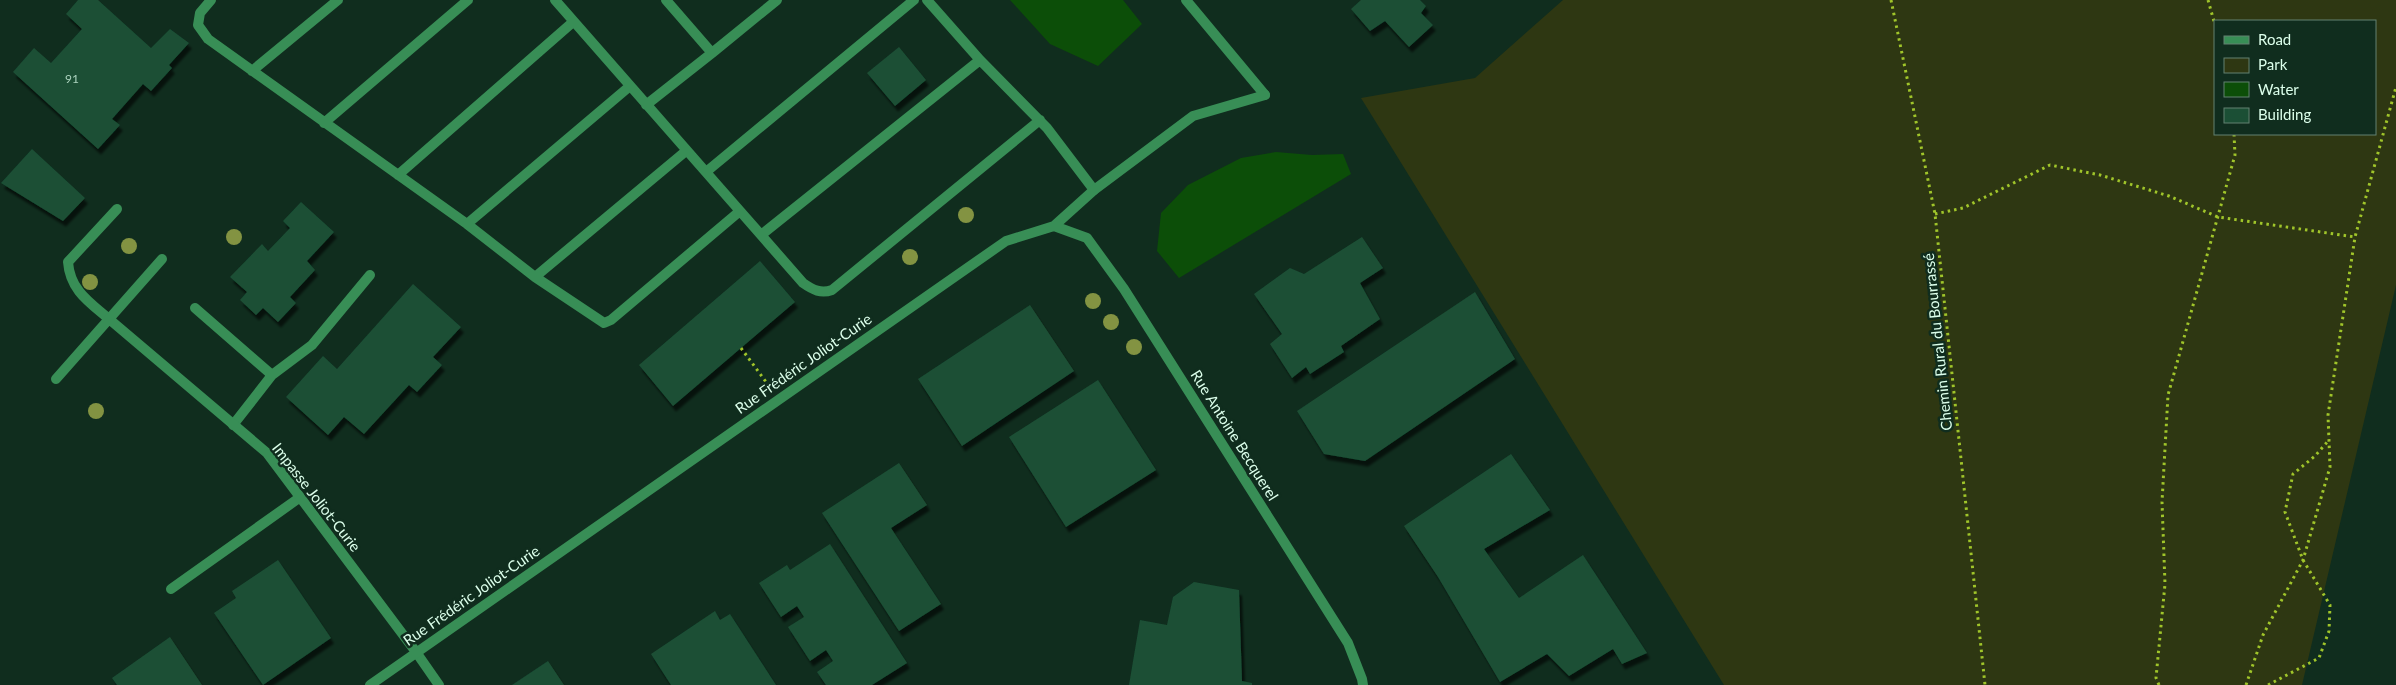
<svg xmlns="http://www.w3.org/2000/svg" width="2396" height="685" font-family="Lato,sans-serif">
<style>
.green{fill:#2e3712;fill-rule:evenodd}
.water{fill:#0c4e08}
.building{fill:#1b4f35;filter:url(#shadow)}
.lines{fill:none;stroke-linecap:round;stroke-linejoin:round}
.path{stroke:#a0c52a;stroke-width:3;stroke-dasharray:2.5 4;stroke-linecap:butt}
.service{stroke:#388e56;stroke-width:10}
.minor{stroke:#388e56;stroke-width:10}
.tree{fill:#839342}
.labels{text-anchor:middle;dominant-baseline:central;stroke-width:5;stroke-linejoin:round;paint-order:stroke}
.number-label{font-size:12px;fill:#acd3be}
.street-label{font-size:15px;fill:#dcffeb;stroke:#102d1e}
</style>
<defs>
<filter id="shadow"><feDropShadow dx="3" dy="5.5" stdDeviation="1" flood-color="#0009"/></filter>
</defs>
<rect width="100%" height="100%" fill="#102d1e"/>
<!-- green -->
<path class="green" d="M1563 0H2396V285L2302 685H1724L1361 98 1475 78ZM2215 21H2375V134H2215Z"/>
<!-- water -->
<path class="water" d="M1010 0H1123L1142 24 1098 66 1050 44Z
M1276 152 1312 155 1343 154 1351 174 1179 278 1157 251 1161 213 1188 185 1241 158Z"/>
<!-- building -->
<path class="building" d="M78 0H98L151 48 170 29 189 43 169 65 172 68 151 91 143 84 112 119 120 125 98 149 13 72 34 48 51 63 82 29 66 14Z
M1361 0H1420L1426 6 1421 13 1433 25 1409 47 1385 21 1370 31 1351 9Z
M899 47 926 80 895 106 867 73Z
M32 149 85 198 63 221 1 183Z
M301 202 334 232 307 261 315 270 290 297 296 303 278 322 263 308 256 315 240 300 247 292 230 277 262 244 268 251 290 228 283 221Z
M1362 237 1383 268 1360 283 1380 319 1341 346 1344 352 1310 374 1306 367 1292 378 1270 344 1282 334 1254 294 1290 268 1304 274Z
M760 261 795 302 673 406 639 365Z
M413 284 461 327 433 357 442 365 417 392 409 385 364 434 344 417 328 435 286 397 323 356 337 369Z
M1475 292 1515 359 1365 461 1324 454 1297 411Z
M1030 305 1074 371 962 446 918 379Z
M1098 380 1156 470 1066 527 1009 437Z
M1511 454 1550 510 1484 549 1519 598 1583 555 1647 653 1622 664 1613 649 1569 676 1547 654 1500 682 1438 577 1404 526Z
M899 463 927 505 891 528 941 604 899 631 822 513Z
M830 544 907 663 872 685H826L817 672 833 661 826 650 810 661 788 627 804 617 797 606 781 617 759 583 787 565 790 570Z
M278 560 331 638 263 685 214 613 236 598 232 591Z
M1194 582 1239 590 1242 681 1252 683V685H1129L1140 620 1167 625 1173 597Z
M715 611 720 620 730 614 776 685H671L651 654Z
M170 637 202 685H117L112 678Z
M548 661 564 685H512Z"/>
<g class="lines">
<!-- path -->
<path class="path" d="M1891 0 1935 214 1985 685
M2208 0 2215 25
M1935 214 1963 208 2050 165 2100 175 2169 196 2218 217 2355 237
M741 348 766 382
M2159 685 2156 678 2165 584 2162 502 2168 395 2235 155 2234 134
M2246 685 2263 635 2303 560 2330 467 2328 415 2355 237 2396 87
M2268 685 2319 658 2329 631 2330 605 2303 560 2285 512 2293 474 2315 456 2329 440"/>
<!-- service -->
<path class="service" d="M211 0 200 13 198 25 208 39 467 224 535 277 604 323 611 320 740 211 555 0
M666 0 712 53 777 0
M927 0 980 60 1047 128 1094 190
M1186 0 1265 95
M252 71 338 0
M646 105 712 53
M324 123 468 0
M706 172 914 0
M398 175 573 22
M740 211 803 283C813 290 821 294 832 290L1040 120
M467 224 630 86
M761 235 980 60
M535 277 686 151
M195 308 272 375 233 425
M109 319C89 302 70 290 68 262L117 209
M272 375 312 345 370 275
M171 589 299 498
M416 652 439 685"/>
<!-- minor -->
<path class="minor" d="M1054 226 1087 238 1124 289 1348 643 1362 679 1363 685
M109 319 267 453 416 652
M56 379 162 259
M370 685 1006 241 1054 226 1094 190 1193 116 1265 95"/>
</g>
<!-- trees -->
<g class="tree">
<circle cx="966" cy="215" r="8"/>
<circle cx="234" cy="237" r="8"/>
<circle cx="129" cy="246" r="8"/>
<circle cx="910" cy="257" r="8"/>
<circle cx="90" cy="282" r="8"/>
<circle cx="1093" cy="301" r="8"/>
<circle cx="1111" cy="322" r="8"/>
<circle cx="1134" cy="347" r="8"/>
<circle cx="96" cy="411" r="8"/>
</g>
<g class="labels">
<!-- number labels -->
<g class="number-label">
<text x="72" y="78">91</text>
</g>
<!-- street labels -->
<g class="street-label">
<text transform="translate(1937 342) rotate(-96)">Chemin Rural du Bourrassé</text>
<text transform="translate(803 363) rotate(-35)">Rue Frédéric Joliot-Curie</text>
<text transform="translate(1235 435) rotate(58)">Rue Antoine Becquerel</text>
<text transform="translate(317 497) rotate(52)">Impasse Joliot-Curie</text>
<text transform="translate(471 595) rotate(-35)">Rue Frédéric Joliot-Curie</text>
</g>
</g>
<!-- legend -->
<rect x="2214" y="20" width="162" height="115" fill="#102d1e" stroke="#628170"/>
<rect x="2224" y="36" width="25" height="8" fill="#388e56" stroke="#628170"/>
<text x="2258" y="45" font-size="15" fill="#dcffeb">Road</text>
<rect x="2224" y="58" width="25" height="15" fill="#2e3712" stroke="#628170"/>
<text x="2258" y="70" font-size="15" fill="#dcffeb">Park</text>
<rect x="2224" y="82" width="25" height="15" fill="#0c4e08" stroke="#628170"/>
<text x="2258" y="95" font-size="15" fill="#dcffeb">Water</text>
<rect x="2224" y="108" width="25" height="15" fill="#1b4f35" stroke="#628170"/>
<text x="2258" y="120" font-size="15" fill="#dcffeb">Building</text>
</svg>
